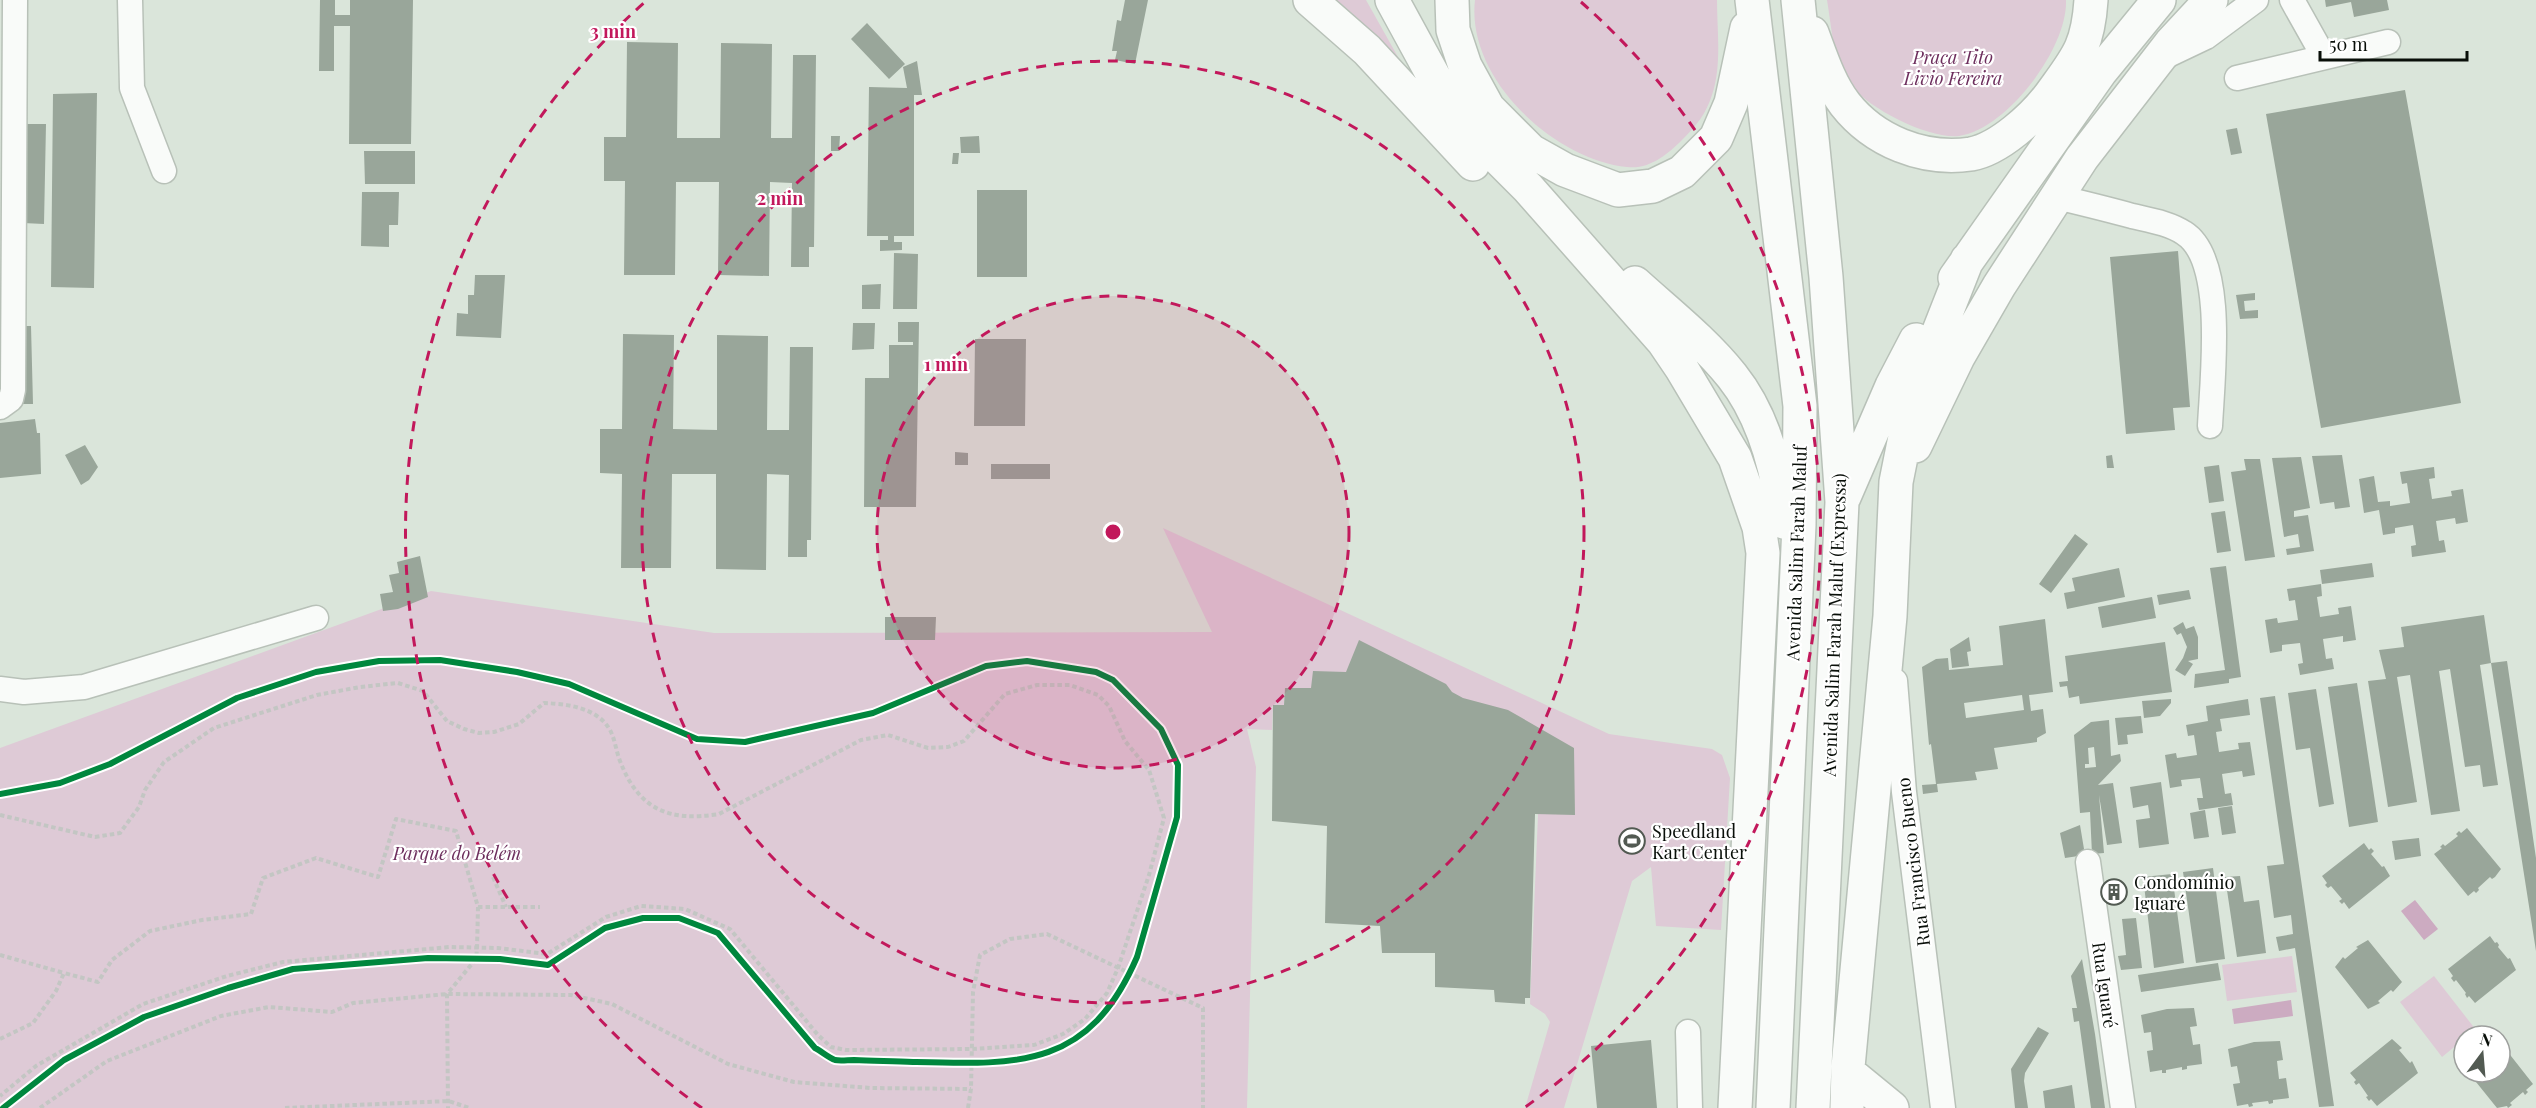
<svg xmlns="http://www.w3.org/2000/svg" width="2536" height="1108" font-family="'Playfair Display',serif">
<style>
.green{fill:#decad6}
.water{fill:#ccabc1}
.building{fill:#99a69a;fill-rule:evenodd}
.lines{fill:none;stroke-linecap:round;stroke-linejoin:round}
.minor-casing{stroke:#b8c1b8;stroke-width:27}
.highway-casing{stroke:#b8c1b8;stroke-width:36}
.path{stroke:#c3c6c3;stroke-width:4;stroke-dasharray:4.5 3;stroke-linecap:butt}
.minor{stroke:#f9fbf9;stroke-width:24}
.highway{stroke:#f9fbf9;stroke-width:33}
.cycleway-casing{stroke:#fff;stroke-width:10}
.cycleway{stroke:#00873e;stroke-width:6}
.ring{fill:none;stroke:#c2185b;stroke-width:3;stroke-dasharray:10 8}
.labels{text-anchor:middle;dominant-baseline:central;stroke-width:4.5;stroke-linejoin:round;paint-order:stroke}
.park-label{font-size:18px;font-style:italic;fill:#6d2e5d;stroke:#fff}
.street-label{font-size:18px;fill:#090f09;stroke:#fff}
.poi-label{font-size:18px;fill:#090f09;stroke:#fff;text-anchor:start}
.centre{fill:#c2185b;stroke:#fff;stroke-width:3}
.ring-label{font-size:18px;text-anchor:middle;font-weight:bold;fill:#c2185b;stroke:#fff;stroke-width:4.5;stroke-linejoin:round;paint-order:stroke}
</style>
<rect width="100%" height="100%" fill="#dae5da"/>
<!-- green -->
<path class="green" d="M1325 0H1366L1412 82Z
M1475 0H1717C1717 31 1722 65 1712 95 1706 114 1696 126 1682 140 1668 154 1649 170 1627 167 1553 159 1466 78 1475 0Z
M1827 0H2066C2068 48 2007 129 1959 136 1929 139 1871 110 1853 87 1833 64 1832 29 1827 0Z
M1163 528 1609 734 1712 749 1722 755 1730 778 1721 930 1656 926 1651 867 1632 881 1564 1108H1525L1550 1022 1545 1014 1530 1004 1538 815 1535 797 1360 690 1285 688 1284 705H1273L1272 730 1247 729 1256 767 1247 1108H0V748L431 591 714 633 1212 632Z
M2292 956 2297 992 2227 1001 2222 965Z
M2434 976 2476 1030 2468 1036H2464V1039L2442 1057 2400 1002Z"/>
<!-- water -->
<path class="water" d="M2415 900 2438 929 2424 940 2401 911Z
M2291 1000 2293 1016 2234 1024 2232 1009Z"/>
<!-- building -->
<path class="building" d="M320 0H335V15H350V0H413L411 144H349L350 26H334V71H319Z
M1125 0H1148L1135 64 1115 60 1117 51H1112L1117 20 1121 21Z
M2325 0H2387L2389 10 2354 17 2351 2 2326 7Z
M867 23 905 64 889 79 851 39Z
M627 42 678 43 677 138H720L721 43 772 44 771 138H792L793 55H816L814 247H809V267H791L792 183 770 182 769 276 718 275 719 182H676L675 275H624L625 181H604V137H626Z
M917 61 922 95H914V236H894V242H902V250L880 251V240H888V236H867L869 87 907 88 903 67Z
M2405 90 2461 403 2321 428 2266 114Z
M97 93 94 288 51 287 53 94Z
M25 124H46L44 224 23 223Z
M2237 128 2242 153 2231 155 2226 130Z
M831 136H840L839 151H831Z
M979 136 980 153H961L960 137Z
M364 151H415V184H365Z
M953 153H959L958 164H952Z
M977 190H1027V277H977Z
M362 192H399L398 225H389V247L361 246Z
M2178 251 2190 407 2173 408 2175 430 2126 434 2110 257Z
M894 253 918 254 917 309H893Z
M475 275H505L501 338 456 336 457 313 468 314V295H474Z
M881 284 880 309H862V285Z
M2255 293V300L2244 301 2245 311 2258 310V318L2240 319 2236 295Z
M898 322H919L916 507H864L865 378H889V345H913V342H898Z
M853 323H875L874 349 852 350Z
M17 326H31L33 404H17Z
M623 334 674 335 673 429 717 430V335L768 336 767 430H789L790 347H813L811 540H807V557H788L789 475 767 474 766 570 716 569V474H672L671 568H621L622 474 600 473V429H622Z
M975 339H1026L1025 426H974Z
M35 419 37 433H40L41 474 0 478V423Z
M85 445 98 467 89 480 81 485 65 455Z
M955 452 968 453V465H955Z
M2112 455 2114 468H2107L2106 456Z
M2342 455 2350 507 2335 509 2334 502 2320 504 2312 456Z
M2301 457 2310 508 2294 511V517L2308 515 2314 551 2287 555 2286 549 2300 547 2298 534 2284 537 2272 458Z
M2244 459H2260L2275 557 2245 561 2231 472 2246 470Z
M991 464H1050V479H991Z
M2219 465 2224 501 2209 503 2204 467Z
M2434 467 2435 478 2429 479 2432 499 2452 496 2451 491 2463 489 2468 522 2456 524 2455 518 2436 521 2439 541 2444 540 2446 552 2412 557 2411 546 2416 545 2413 525 2395 528V533L2383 535 2379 510 2364 513 2359 479 2374 476 2378 502 2390 501V506L2410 503 2407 483 2402 484 2400 472Z
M2225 511 2231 551 2217 553 2211 513Z
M2075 534 2088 544 2051 593 2039 584Z
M420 556 428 597 398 609 383 611 380 594 393 592 389 575 399 573 397 562Z
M2372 563 2374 577 2322 584 2320 570Z
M2226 566 2241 677 2229 679V683L2194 688 2195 674 2225 670 2210 568Z
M2119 568 2125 597 2067 609 2064 593 2075 591 2072 578Z
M2321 584 2322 596 2317 597 2320 617 2339 614 2338 608 2351 606 2356 640 2343 642V636L2323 639 2326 659 2332 658 2334 669 2300 675 2298 664 2303 663 2300 643 2282 645V651L2270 653 2265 620 2277 618 2278 623 2298 620 2295 600 2289 601 2287 589Z
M2189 590 2191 599 2159 605 2157 595Z
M2152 597 2156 618 2102 628 2098 607Z
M2484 615 2491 663 2480 665 2498 785 2483 787 2480 765 2465 767 2450 669 2439 671 2460 811 2431 815 2410 675 2397 677 2417 802 2388 807 2368 681 2386 679 2379 650 2404 647 2401 627Z
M885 617H936L935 640H885Z
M2045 619 2053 692 2029 695 2031 711 2043 709 2046 733 2037 738V742L1994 748 1998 769 1975 772 1977 780 1937 784 1938 792 1923 794 1922 785 1936 784 1931 744 1929 745 1922 667 1936 659 1948 658 1949 670 2003 665 1999 626ZM2022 695 2024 710 1966 718 1964 703Z
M2183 622 2186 629 2194 626 2198 637V659L2188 661 2193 664 2185 676 2175 670 2183 658 2187 647 2181 633 2177 635 2173 628Z
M1969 637 1971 651 1967 652 1969 666 1952 668 1950 649Z
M1359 640 1446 684 1452 692 1463 698 1508 710 1574 748 1575 815 1535 814 1530 998H1525V1004L1495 1002 1494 990 1435 987V953H1382L1380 926 1325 923 1327 826 1272 821 1273 705H1284L1285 688H1311L1313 671 1346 672Z
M2165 642 2172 692 2080 704 2079 696 2069 698 2067 686 2060 687 2059 682 2068 681 2065 656Z
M2507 661 2536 858V951L2491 663Z
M2357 683 2378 822 2349 827 2328 687Z
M2316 689 2334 804 2319 807 2310 748 2296 750 2288 693Z
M2275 696 2290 804 2334 1106 2319 1107 2295 948 2279 951 2276 937 2293 934 2291 915 2274 918 2267 866 2284 864 2260 698Z
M2171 699V703L2160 716 2144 718 2142 701Z
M2248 699 2250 715 2220 719 2222 731 2216 732 2219 752 2239 749 2238 743 2250 742 2255 775 2243 777 2242 771 2222 774 2225 794 2231 793 2233 805 2199 810 2197 798H2203L2200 778 2181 780 2182 786 2170 788 2165 755 2176 753 2177 758 2197 755 2194 735 2188 736 2186 725 2208 721 2206 706Z
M2141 716 2143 733 2127 735 2128 744 2118 745 2115 718Z
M2109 720 2111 756 2120 754 2121 761 2098 785 2113 783 2122 843 2107 845 2099 795 2104 853 2092 854 2090 812 2080 813 2074 735 2091 722ZM2094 747 2096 767 2085 768V764H2089L2088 748Z
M2161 782 2169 844 2139 848 2136 820 2150 818 2148 805 2133 808 2130 787Z
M2232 806 2236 833 2222 835 2218 808Z
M2205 810 2209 837 2194 839 2190 813Z
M2080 825 2085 855 2065 858 2060 833Z
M2467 828 2501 869 2495 877 2492 879 2490 877 2478 888 2479 890 2476 893 2474 891 2468 896 2434 854 2442 848 2440 847 2443 844 2445 846 2458 836 2456 834 2459 831 2461 833Z
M2419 838 2421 856 2395 860 2392 841Z
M2364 843 2369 850 2371 848 2374 851 2371 854 2382 867 2384 866 2390 876 2349 909 2344 902 2342 904 2339 901 2342 899 2331 886 2328 888 2325 885 2327 883 2322 876Z
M2213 868 2225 959 2196 963 2183 872Z
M2172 874 2184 963 2154 968 2143 877Z
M2240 876 2244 902 2259 900 2266 953 2237 957 2225 877Z
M2109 883H2118L2120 900 2110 901Z
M2136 918 2142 968 2121 970 2118 956 2126 955 2122 919Z
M2490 936 2495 943 2497 942 2499 945 2498 947 2508 959 2510 958 2516 970 2475 1003 2469 996 2467 998 2465 994 2466 993 2456 980 2454 982 2451 978 2453 976 2448 969Z
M2368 940 2402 982 2393 992 2391 990 2378 1001 2380 1003 2368 1009 2335 967 2343 957 2345 959 2358 948 2356 947Z
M2082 959 2095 1034 2105 1108H2091L2079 1021 2074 1022 2072 1008H2077L2071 976Z
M2218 963 2221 980 2141 992 2138 975Z
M2194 1008 2197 1026 2190 1027 2193 1045 2200 1044 2202 1064 2187 1066V1069L2182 1070V1067L2166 1070V1073H2162V1070L2150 1072 2147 1051 2153 1050 2151 1032 2144 1033 2141 1015 2167 1009Z
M2038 1027 2049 1033 2025 1073 2024 1081 2028 1108H2015L2011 1069Z
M2392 1039 2402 1048 2399 1050 2410 1063 2412 1061 2418 1073 2377 1106 2371 1099 2369 1101 2366 1097 2368 1096 2359 1083 2356 1085 2354 1082 2356 1080 2350 1073Z
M1651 1040 1657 1108H1597L1591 1046Z
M2280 1041 2283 1060 2277 1061 2279 1079 2286 1078 2289 1098 2273 1100V1103L2269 1104 2268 1101 2252 1103 2253 1106 2249 1107 2248 1104 2237 1106 2233 1084 2240 1083 2237 1066 2231 1067 2228 1049 2254 1042Z
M2500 1042 2533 1084 2526 1090 2528 1092 2525 1095 2523 1092 2510 1103 2512 1105 2508 1108 2507 1106 2497 1108 2468 1072H2500Z
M2072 1085 2075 1108H2045L2043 1091Z"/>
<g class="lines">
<!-- minor casing -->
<g class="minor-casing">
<path id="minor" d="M130 0 132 88 164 171
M2292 0 2324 57
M2164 57 2206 37 2256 0
M2237 78 2388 42
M2057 197C2082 203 2107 209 2132 216 2149 220 2169 223 2184 233 2227 260 2212 380 2210 426
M0 407 11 399 13 390 15 0
M1895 681 1904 792 1943 1108
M0 689 24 692 84 687 316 618
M2088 862 2123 1108
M1688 1032 1690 1108"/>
</g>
<!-- highway casing -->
<g class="highway-casing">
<path id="highway" d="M1310 0 1367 50 1473 164
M1392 0 1446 99 1470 130 1528 188 1663 341 1682 369 1735 458 1759 527 1763 553 1735 1108
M1452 0 1453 30 1465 66 1488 108 1531 151 1565 170 1618 190 1653 186 1682 172 1716 138 1731 103 1747 28
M1752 0 1800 406 1799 525 1773 1108
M1798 0 1826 277 1842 502 1813 1108
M1812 33C1821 57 1829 83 1845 104 1874 141 1923 161 1971 154 1999 149 2034 117 2051 94 2077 58 2088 47 2091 0
M1955 278 2101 71 2159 0
M1635 283C1668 313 1704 341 1732 376 1764 416 1778 472 1784 522
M1915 446 1958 357 1999 286 2082 158 2171 43 2211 0
M1844 497 1892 386 1916 340
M1848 1072 1892 1108
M1847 1108 1848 1067 1890 616 1896 482 1913 397 1967 260"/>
</g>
<!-- path -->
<path class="path" d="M0 815 95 837 120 833 139 807 145 790 164 762 214 728 317 695 360 687 398 683 423 691 447 721 464 729 479 733 494 732 519 724 544 703C566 704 597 707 610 730 615 739 616 751 620 761 639 810 669 822 719 814L861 740 888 735 928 748 948 747 964 741 1005 694 1037 685H1070L1098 695 1109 706 1125 741 1149 770 1164 818 1149 875 1118 968 1107 993 1085 1019 1063 1034 1034 1045 972 1049 846 1050 831 1047 818 1035 730 929 685 909 641 906 606 917 547 954 498 948 450 947 283 962 227 976 143 1004 36 1066 0 1096
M493 877 506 907
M478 907H540
M0 955 64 973
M0 1039 33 1023 56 991 64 973 98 982 112 960 150 931 202 920 251 914 263 878 316 858 378 877 396 819 456 831 478 907 477 949 476 959 447 994 448 1108
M40 1108 107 1061 221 1016 269 1007 332 1012 353 1003 447 994 571 995 612 1004 728 1064 794 1082 871 1088 971 1089
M285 1108 449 1101 469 1108
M968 1108 971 1089 973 992 980 955 1010 939 1047 934 1203 1008V1108"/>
<!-- minor -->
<use href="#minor" class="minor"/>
<!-- highway -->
<use href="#highway" class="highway"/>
<!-- cycleway casing -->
<g class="cycleway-casing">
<path id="cycleway" d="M0 794 60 783 110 764 237 698 316 672 379 661 440 660 517 672 569 684 697 739 745 742 873 713 986 666 1027 661 1096 672 1113 680 1161 729 1178 765 1177 817 1137 957C1089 1068 1021 1065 913 1062 893 1061 873 1061 854 1060 848 1060 840 1061 835 1060 829 1058 821 1051 815 1048L718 933 679 918H643L605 928 548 965 500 959 428 958 293 969 228 988 144 1017 64 1060 3 1108"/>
</g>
<!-- cycleway -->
<use href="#cycleway" class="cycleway"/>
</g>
<!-- distance rings -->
<circle cx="1113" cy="532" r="236" fill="#c2185b" fill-opacity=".12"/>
<g class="ring">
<circle cx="1113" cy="532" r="236"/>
<circle cx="1113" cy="532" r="471"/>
<path d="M702 1108A707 707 0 0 1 645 2M1581 2A707 707 0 0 1 1524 1108"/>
</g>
<!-- icons -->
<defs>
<g id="stadium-ring" transform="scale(1.35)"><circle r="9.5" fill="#fff" stroke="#525a52" stroke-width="1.5"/><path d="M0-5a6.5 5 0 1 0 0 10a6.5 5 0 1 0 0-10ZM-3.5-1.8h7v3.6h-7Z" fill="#525a52"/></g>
<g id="building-ring" transform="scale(1.35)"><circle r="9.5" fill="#fff" stroke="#525a52" stroke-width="1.5"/><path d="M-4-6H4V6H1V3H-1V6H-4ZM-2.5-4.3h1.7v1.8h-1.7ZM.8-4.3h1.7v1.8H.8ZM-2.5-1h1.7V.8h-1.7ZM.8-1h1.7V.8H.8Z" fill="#525a52"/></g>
</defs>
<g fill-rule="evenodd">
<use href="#stadium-ring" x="1632" y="841"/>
<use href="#building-ring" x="2114" y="892"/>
</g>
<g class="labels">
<!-- park labels -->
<g class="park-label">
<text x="1953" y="57">Praça Tito<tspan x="1953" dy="21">Livio Fereira</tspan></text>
<text x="457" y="853">Parque do Belém</text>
</g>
<!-- street labels -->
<g class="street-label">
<text transform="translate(1796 553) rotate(-88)">Avenida Salim Farah Maluf</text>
<text transform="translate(1834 625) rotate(-88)">Avenida Salim Farah Maluf (Expressa)</text>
<text transform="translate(1913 862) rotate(-97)">Rua Francisco Bueno</text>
<text transform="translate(2105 985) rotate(82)">Rua Iguaré</text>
</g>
<!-- poi labels -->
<g class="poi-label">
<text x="1652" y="831">Speedland<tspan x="1652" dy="21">Kart Center</tspan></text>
<text x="2134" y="882">Condomínio<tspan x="2134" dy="21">Iguaré</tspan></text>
</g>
</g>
<circle cx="1113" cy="532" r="9" class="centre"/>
<g class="ring-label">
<text x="613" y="38">3 min</text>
<text x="780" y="205">2 min</text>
<text x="946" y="371">1 min</text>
</g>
<!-- north arrow -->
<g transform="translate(2482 1054) rotate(16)"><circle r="28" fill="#ffffff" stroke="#9d9f9d" stroke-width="1.5"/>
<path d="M0-4.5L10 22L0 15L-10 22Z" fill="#525a52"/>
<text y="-9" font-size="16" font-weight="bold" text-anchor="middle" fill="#090f09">N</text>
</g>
<!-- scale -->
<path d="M2320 51v9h147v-9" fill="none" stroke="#090f09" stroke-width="3"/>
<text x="2329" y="51" font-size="18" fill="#090f09" stroke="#ffffff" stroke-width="4.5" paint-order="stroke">50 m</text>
</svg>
